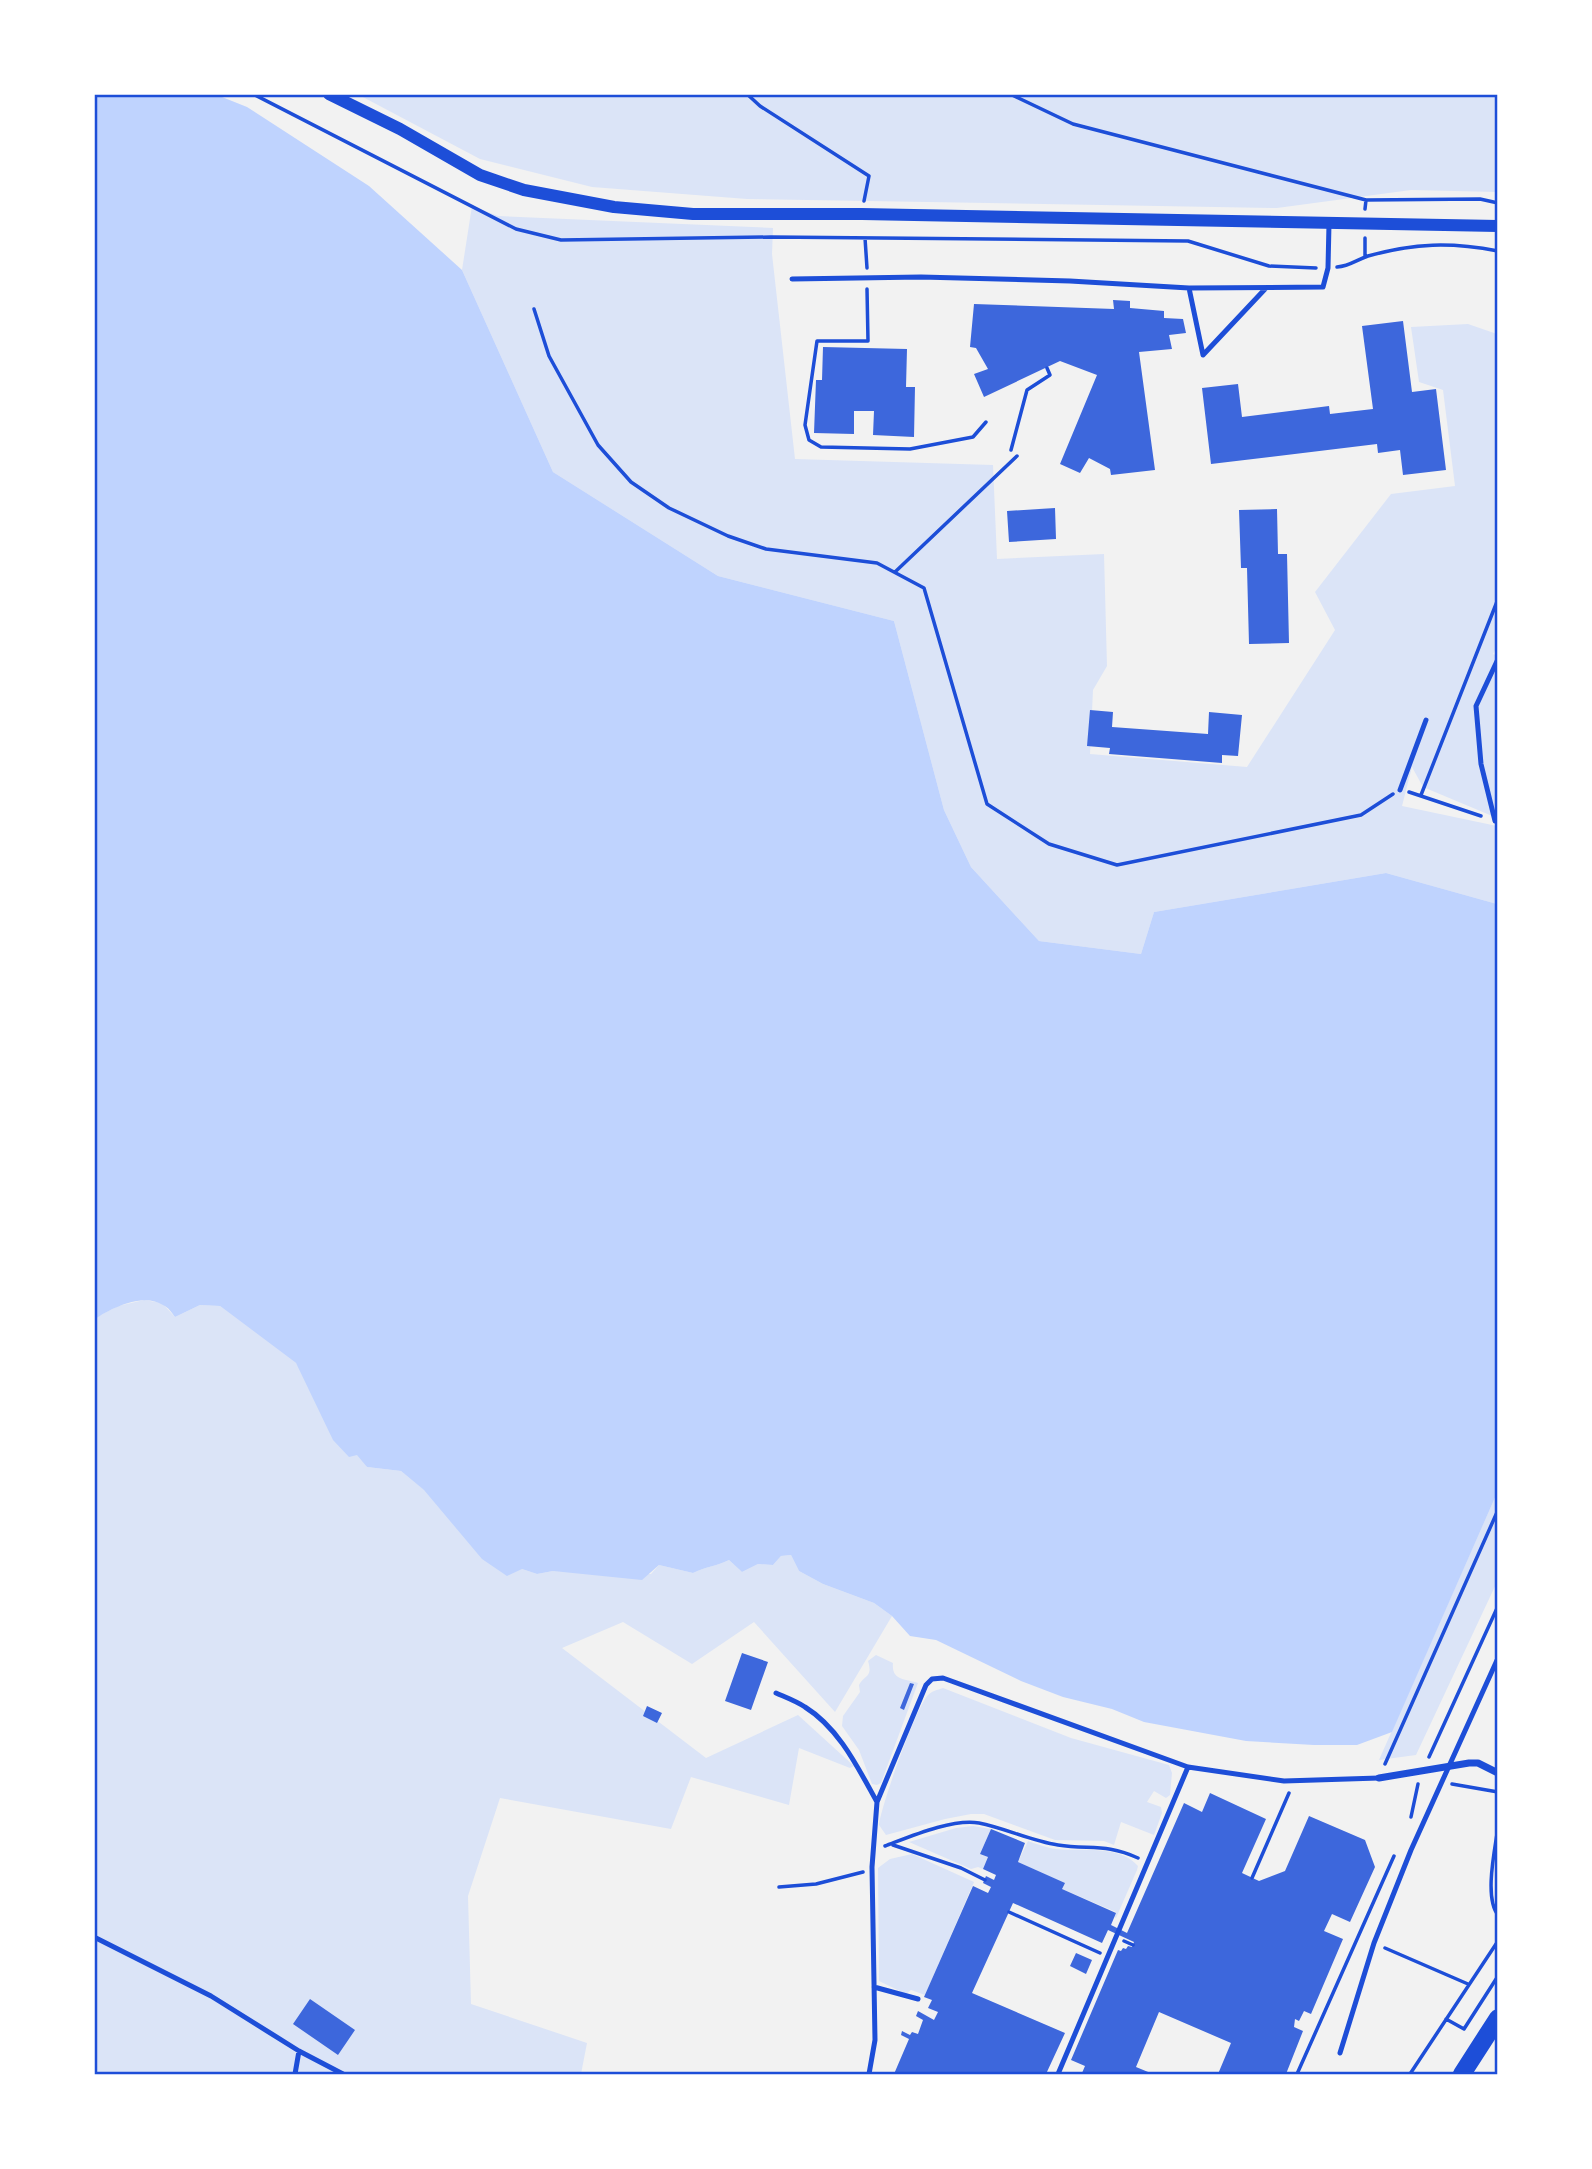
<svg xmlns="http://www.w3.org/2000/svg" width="1592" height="2169" font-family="'Asap Condensed',sans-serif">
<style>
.green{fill:#dbe4f7}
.water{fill:#bfd3fe}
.building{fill:#3d67dc}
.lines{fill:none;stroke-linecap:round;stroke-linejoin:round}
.path{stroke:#1d4ed8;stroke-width:3.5}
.service{stroke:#1d4ed8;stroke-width:5}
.minor{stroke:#1d4ed8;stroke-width:7}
.tertiary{stroke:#1d4ed8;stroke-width:12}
.primary{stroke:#1d4ed8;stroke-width:18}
.neatline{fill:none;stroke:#1d4ed8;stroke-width:2.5}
</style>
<rect width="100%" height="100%" fill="#f2f2f2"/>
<!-- green -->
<path class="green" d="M359 95H1497V192L1411 190 1277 208 747 199 592 187 480 159Z
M472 206 498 216 773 228 772 254 795 459 993 465 997 559 1104 554 1107 666 1093 690 1090 754 1247 767 1335 630 1315 592 1391 494 1455 486 1443 390 1419 382 1411 327 1468 324 1497 334 1498 645 1493 654 1498 656 1497 818 1423 787 1412 767 1402 806 1497 826V904L1386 873 1154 912 1141 954 1039 941 971 867 944 810 894 621 718 576 553 472 462 270Z
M144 1300 162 1303 175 1317 200 1305 220 1306 296 1363 367 1467 401 1471 522 1569 537 1574 553 1571 651 1574 659 1565 693 1573C705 1567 717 1566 729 1560L742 1572 758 1564 773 1565 781 1556 791 1555 799 1571 823 1584 874 1603 892 1616 835 1712 754 1622 692 1664 623 1622 562 1648 706 1758 798 1715 854 1766 850 1768 799 1748 789 1805 691 1777 671 1829 500 1798 468 1896 471 2004 587 2043 581 2074H95V1318L118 1306Z
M1497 1493V1582L1416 1755 1379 1760Z
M876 1655 893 1663C891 1681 906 1679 918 1683L881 1783 877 1785 872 1784 859 1750 842 1726 843 1716 860 1692 859 1685C865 1674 873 1678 868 1661Z
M943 1688 1071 1738 1169 1765 1172 1773 1170 1795 1166 1798 1154 1791 1147 1802 1161 1807 1162 1813 1154 1835 1121 1822 1114 1845 1104 1841 1055 1840 984 1814H971L945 1819 886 1835 879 1825C881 1806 916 1707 928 1695 932 1691 937 1690 943 1688Z
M973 1826 991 1829 980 1854 988 1857 983 1869 978 1867 971 1869 909 1842 956 1828Z
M1028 1841C1037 1844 1047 1848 1056 1849 1082 1852 1119 1844 1138 1866L1137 1870 1116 1918 1114 1917 1116 1912 1062 1889 1064 1883 1018 1862Z
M912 1854 974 1882 925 1995 911 1990 906 1994 879 1981 878 1868 890 1859Z"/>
<!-- water -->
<path class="water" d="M95 94 217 95 247 107 369 186 462 270 553 472 718 576 894 621 944 810 971 867 1039 941 1141 954 1154 912 1386 873 1497 904V1493L1392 1732 1357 1745H1314L1246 1741 1144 1722 1112 1709 1063 1697 1021 1681 936 1640 910 1636 892 1616 874 1603 823 1584 799 1571 791 1555 781 1556 773 1565 758 1564 742 1572 729 1560C717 1566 705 1567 693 1573L659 1565 642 1580 553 1571 537 1574 522 1569 507 1576 482 1559 424 1490 401 1471 367 1467 357 1455 349 1457 333 1440 296 1363 220 1306 200 1305 175 1317C172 1313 168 1307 163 1305 144 1292 111 1308 95 1319Z"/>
<!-- building -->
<path class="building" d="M1113 300 1130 301V308L1164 311V318L1183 319 1186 333 1169 335 1172 349 1139 352 1155 470 1111 475 1110 469 1089 458 1080 473 1060 464 1097 375 1060 361 984 397 974 374 988 369 976 348 970 347 974 304 1114 309Z
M1403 321 1412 392 1436 389 1446 470 1403 475 1400 450 1378 453 1377 444 1211 464 1202 388 1238 384 1242 417 1329 406 1330 414 1373 409 1362 326Z
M823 347 907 349 906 387H915L914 437 873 435 874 411H854V434L814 433 816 380H822Z
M1055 508 1056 539 1009 542 1007 511Z
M1277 509 1278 554H1287L1289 643 1249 644 1247 568H1241L1239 510Z
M1090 710 1113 712 1112 727 1208 734 1209 712 1242 715 1238 756 1222 755V763L1109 754 1110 748 1087 746Z
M742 1653 768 1662 751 1710 725 1701Z
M910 1683 914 1684 904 1710 900 1708Z
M647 1706 662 1713 657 1723 643 1716Z
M1210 1793 1266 1819 1242 1873 1259 1881 1285 1871 1309 1816 1365 1840 1375 1867 1350 1922 1332 1914 1324 1931 1343 1939 1311 2014 1304 2011 1299 2021 1295 2019 1294 2027 1303 2031 1286 2074H1218L1231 2043 1159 2012 1136 2067 1153 2074 1082 2073 1085 2066 1071 2060 1118 1950 1121 1951 1123 1948 1126 1949 1128 1946 1132 1947 1134 1942 1108 1930 1102 1943 1013 1903 972 1993 1065 2033 1046 2074H894L909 2039 901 2035 902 2031 910 2035 912 2032 918 2034 923 2020 916 2016 918 2011 934 2020 938 2012 928 2008 932 2000 924 1997 973 1886 988 1893 991 1887 983 1883 986 1876 994 1880 996 1875 983 1869 988 1857 980 1854 991 1829 1025 1843 1018 1862 1065 1883 1062 1889 1116 1913 1111 1925 1127 1933 1184 1803 1202 1812Z
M1076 1953 1092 1960 1086 1974 1070 1966Z
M310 1999 355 2030 338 2055 293 2024Z"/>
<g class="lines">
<!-- path -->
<path class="path" d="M253 94 516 229 561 240 771 237 1188 241 1269 266 1316 268
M747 94 760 106 869 176 864 201
M1010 94 1073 124 1366 200 1365 209
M1366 200 1480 199 1498 203
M865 238 867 268
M1365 238V257
M1337 267C1350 266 1356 260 1368 256 1415 243 1450 242 1498 251
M867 289 868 341H817L805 425 809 440 821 447 910 449 973 437 986 422
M534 309 549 356 598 445 631 482 669 508 728 536 766 549 877 563 924 588 987 804 1049 844 1117 865 1361 815 1393 794
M1011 450 1027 390 1050 375 1047 368
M895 572 1017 456
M1409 792 1481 816
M1421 795 1498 599
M1429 1757 1498 1606
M1385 1764 1498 1510
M1452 1784 1498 1792
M1411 1817 1418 1784
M1498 1827C1495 1849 1484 1898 1498 1915
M893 1845 961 1868 985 1880
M885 1846C909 1837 953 1818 979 1823 1005 1828 1031 1841 1058 1845 1089 1850 1106 1843 1138 1858
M1252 1878 1289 1793
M779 1887 816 1884 863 1872
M1009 1912 1100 1953
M1124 1941 1133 1945
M1385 1948 1468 1984
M1446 2019 1464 2029 1498 1976
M1297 2074 1394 1856
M1410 2074 1498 1941"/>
<!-- service -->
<path class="service" d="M792 279 921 277 1070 281 1189 288 1323 287 1328 268 1329 224
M1189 288 1203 355 1266 288
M1400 790 1426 720
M1495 821 1481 764 1476 706 1498 659
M776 1693C785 1697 796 1701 805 1707 839 1728 858 1768 877 1802
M94 1937 211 1996 299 2051 343 2074
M874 1987 918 1999
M1340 2053 1374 1943 1411 1850 1498 1658
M295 2074 299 2051
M869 2074 875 2040 872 1867 877 1802 926 1685 932 1679 943 1678 1188 1767 1284 1781 1379 1778
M1058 2074 1188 1767"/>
<!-- minor -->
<path class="minor" d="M1379 1778 1469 1763H1478L1498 1773"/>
<!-- tertiary -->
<path class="tertiary" d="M329 94 400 129 480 175 524 190 614 207 693 214H862L1498 226"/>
<!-- primary -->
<path class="primary" d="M1462 2074 1498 2018"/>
</g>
<!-- border -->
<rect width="1592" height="2169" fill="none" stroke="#ffffff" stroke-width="192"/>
<rect x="96" y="96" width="1400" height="1977" class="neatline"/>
</svg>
